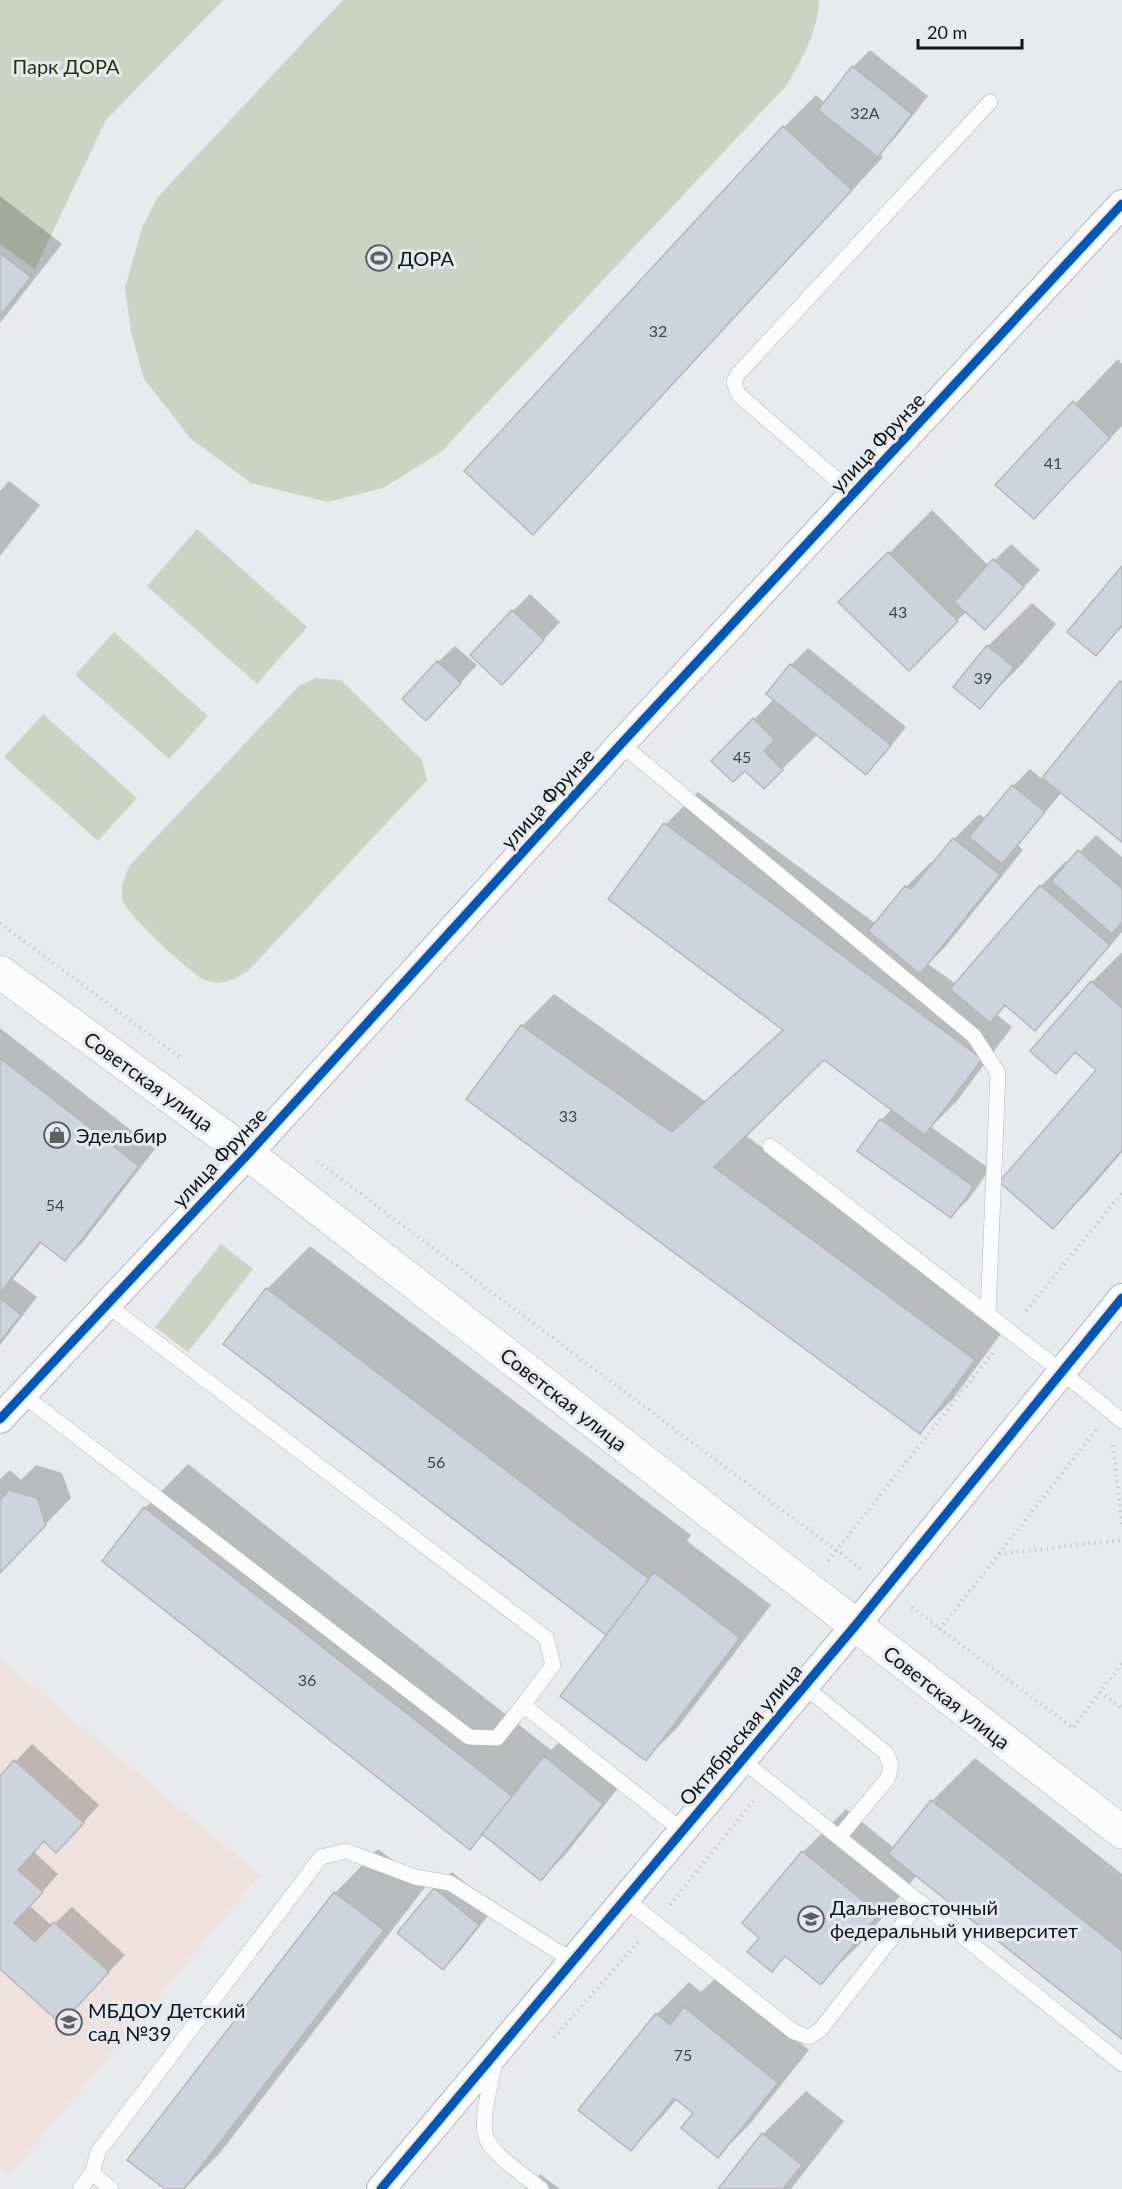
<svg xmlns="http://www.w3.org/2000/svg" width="1122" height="2189" font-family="Lato,sans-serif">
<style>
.education{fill:#eee1de}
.green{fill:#ced2c2}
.shadow{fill:#0003}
.building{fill:#cdd4de;stroke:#b4b6b8;stroke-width:1.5}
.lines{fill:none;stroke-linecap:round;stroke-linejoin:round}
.service-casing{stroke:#b4b5b8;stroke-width:16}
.minor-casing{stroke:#b4b5b8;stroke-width:30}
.secondary-casing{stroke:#b4b5b8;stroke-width:34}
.path{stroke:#c9c9ca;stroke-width:4;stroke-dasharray:1.5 4.5;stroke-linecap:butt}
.service{stroke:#fcfcfc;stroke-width:15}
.minor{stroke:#fcfcfc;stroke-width:28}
.secondary{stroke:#fcfcfc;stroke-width:33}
.cycleway-casing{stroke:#e5eaf0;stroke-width:13}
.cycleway{stroke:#0057b8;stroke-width:9}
.labels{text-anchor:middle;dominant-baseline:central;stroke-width:6;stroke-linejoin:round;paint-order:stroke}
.number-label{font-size:16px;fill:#424549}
.park-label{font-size:20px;fill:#2d3108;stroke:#e5eaf0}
.poi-label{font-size:20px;fill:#131416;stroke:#e5eaf0;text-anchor:start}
.street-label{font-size:20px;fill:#131416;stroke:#e5eaf0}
</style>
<rect width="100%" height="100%" fill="#e8eaed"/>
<!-- education -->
<path class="education" d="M0 1659 260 1875 9 2176 0 2168Z"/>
<!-- green -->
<path class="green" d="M0 0H223L106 120 35 269 0 244Z
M343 0H819C818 31 802 60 786 86L441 452 383 488 328 502 251 483 191 439 144 379 131 332 125 288 142 228 157 198Z
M197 529 307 627 257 684 147 586Z
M114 632 208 716 169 759 75 675Z
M315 678 341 680 422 760 427 780 248 971C235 979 222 987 205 980 192 975 126 913 123 901 119 889 125 876 130 865L299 686Z
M43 714 137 798 98 841 4 757Z
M221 1244 253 1269 188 1352 155 1327Z"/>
<!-- shadow -->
<path class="shadow" d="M870 50 928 96 895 138 879 154 883 157 565 501 533 533 784 127 816 95 825 103 853 67Z
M0 196 62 244 0 323Z
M1118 359 1122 364V426L1034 517 998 485Z
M9 481 40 505 0 556V491Z
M932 510 989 566 1011 544 1040 570 985 628 967 611 909 669 841 602Z
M1122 569V627L1096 654Z
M530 594 560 622 519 666 513 611Z
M1032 603 1056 624 1023 663 980 706 988 646Z
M455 646 477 665 443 702 438 662Z
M808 648 906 727 883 756 866 773 818 734 764 787 745 769 713 761 774 699 768 694 791 665Z
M1122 681V840L1062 792 1018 845 1023 850 945 947 928 964 956 984 1041 886 1066 861 1069 863 1096 835 1122 857V932L1060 1004 1035 1029 1007 1004 996 1014 1012 1027 957 1101 931 1127 990 1169 968 1200 951 1216 881 1120 892 1109 824 1058 745 1135 1006 1327 952 1400 920 1432 522 1026 554 994 705 1101 784 1028 610 898 666 824 698 792 876 924 906 887 931 862 934 863 954 839 979 814 986 819 1013 786 1030 769 1043 780Z
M1122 952V1152L1085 1195 1053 1227 1098 1070 1077 1051 1056 1072 1092 982Z
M0 1028 155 1149 82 1243 65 1259 42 1242 13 1279 37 1297 0 1345Z
M310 1246 691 1535 687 1541 771 1605 678 1727 646 1759 608 1635 225 1343 267 1289Z
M188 1464 551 1750 570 1732 626 1778 566 1854 541 1879 484 1833 470 1848 104 1561 145 1508Z
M36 1465 62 1473 71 1498 0 1571V1479L10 1470 21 1480Z
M32 1744 99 1805 73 1834 45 1840 34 1852 58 1874 30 1906 52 1926 72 1907 125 1955 61 2022 0 1967V1778Z
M975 1758 1122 1874V2037L917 1875 864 1940 820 1983 787 1955 772 1970 761 1938 803 1852 846 1809 894 1848 932 1801Z
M378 1849 426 1886 220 2153 184 2189H168L129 2160 335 1893Z
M452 1872 495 1907 460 1951 443 1968 435 1889Z
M718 1976 809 2050 750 2124 718 2156 695 2113 677 2099 662 2117 630 2149 657 2014 689 1982 701 1992Z
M806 2091 844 2121 791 2189H720L763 2134Z
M540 2174 560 2189H525Z"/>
<!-- building -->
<path class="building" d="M852 66 912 114 878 157 818 110Z
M783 126 852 190 533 535 464 471Z
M0 253 31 277 0 316Z
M1073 401 1110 438 1034 519 995 485Z
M888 552 958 621 909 671 838 602Z
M993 559 1024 587 985 630 954 602Z
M1122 566V625L1096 656 1067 632Z
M512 610 544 640 502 685 470 655Z
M987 645 1014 668 980 709 953 687Z
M437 661 461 683 426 721 402 699Z
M790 664 891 745 866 775 766 694Z
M1120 681 1122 682V842L1042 778Z
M753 718 775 740 764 751 783 770 764 789 745 771 733 782 711 761Z
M1012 785 1045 812 1002 864 969 837Z
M664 823 982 1059 925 1135 824 1060 714 1167 975 1360 920 1434 466 1099 521 1025 672 1132 783 1030 608 899Z
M953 838 1000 875 920 974 868 931 905 886 911 889Z
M1078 850 1122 889V922L1112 934 1051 881Z
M1040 885 1110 945 1035 1031 1005 1005 990 1023 950 989Z
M1091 981 1122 1008V1150L1053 1229 999 1182 1096 1070 1075 1052 1056 1074 1030 1051Z
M0 1058 139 1166 65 1261 40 1242 0 1293Z
M880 1119 974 1187 951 1218 857 1151Z
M266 1288 649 1579 606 1635 223 1344Z
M0 1298 21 1315 0 1342Z
M9 1490 37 1498 46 1525 0 1573V1500Z
M144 1507 512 1796 470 1850 102 1561Z
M654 1572 740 1638 646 1761 560 1696Z
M544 1756 603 1804 541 1881 482 1834Z
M14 1760 84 1823 56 1853 44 1841 18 1870 43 1892 14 1923 35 1942 54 1922 109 1972 61 2024 0 1969V1776Z
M931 1800 1122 1951V2039L888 1854Z
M802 1851 879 1914 821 1985 785 1956 772 1972 747 1952 759 1938 742 1923Z
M434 1888 479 1925 443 1970 397 1933Z
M334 1892 384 1930 184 2189H165L127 2160Z
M684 2007 778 2083 718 2158 681 2128 693 2113 674 2098 631 2151 578 2110 656 2013 670 2025Z
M762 2133 802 2165 783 2189H718Z"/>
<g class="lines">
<!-- service casing -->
<g class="service-casing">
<path id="service" d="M853 494 738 394 734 382 737 375 990 102
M621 744 974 1036 998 1073 988 1314
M770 1146 1061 1371 1122 1421
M107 1305 546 1638 553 1665 523 1705 683 1831
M23 1395 469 1737 497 1738 523 1705
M804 1686 886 1753 891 1766 888 1778 839 1837
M742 1760 1122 2064
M625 1899 794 2032 809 2037 820 2030 920 1902
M496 2058C492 2079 480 2117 486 2137 491 2154 527 2177 541 2189
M80 2189 92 2173
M111 2189 92 2173 98 2152 321 1857 346 1851 415 1877 450 1883 573 1961"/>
</g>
<!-- minor casing -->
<g class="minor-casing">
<path id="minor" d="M0 1419 248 1154 621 744 1122 204
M381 2189 855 1626 1122 1298"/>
</g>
<!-- secondary casing -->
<g class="secondary-casing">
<path id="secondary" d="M0 972 248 1154 1122 1832"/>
</g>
<!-- path -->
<path class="path" d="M0 923 182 1059
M317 1161 861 1569
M1026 1311 1122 1193
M1096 1430 940 1629 1073 1728 1122 1663
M1113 1445 1122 1525
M999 1554 1122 1540
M828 1561 995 1350
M912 1607 940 1629
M1100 1692 1122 1708
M1102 1862 1122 1878
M670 1905 754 1800
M554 2038 638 1942"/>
<!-- service -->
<use href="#service" class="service"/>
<!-- minor -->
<use href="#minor" class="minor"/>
<!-- secondary -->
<use href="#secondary" class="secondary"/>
<!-- cycleway casing -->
<g class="cycleway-casing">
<path id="cycleway" d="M0 1419 248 1154 621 744 1122 204
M381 2189 855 1626 1122 1298"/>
</g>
<!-- cycleway -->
<use href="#cycleway" class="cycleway"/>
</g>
<!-- icons -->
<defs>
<g id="stadium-ring" transform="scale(1.35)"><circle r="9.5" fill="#e5eaf0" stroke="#5e5f61" stroke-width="1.5"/><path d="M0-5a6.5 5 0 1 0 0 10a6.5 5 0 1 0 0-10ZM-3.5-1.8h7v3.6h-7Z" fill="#5e5f61"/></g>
<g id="shop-ring" transform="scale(1.35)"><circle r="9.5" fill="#e5eaf0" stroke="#5e5f61" stroke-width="1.5"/><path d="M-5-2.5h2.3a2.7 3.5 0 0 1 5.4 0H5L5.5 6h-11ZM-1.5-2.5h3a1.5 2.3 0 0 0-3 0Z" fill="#5e5f61"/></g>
<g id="university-ring" transform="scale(1.35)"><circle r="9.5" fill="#e5eaf0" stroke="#5e5f61" stroke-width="1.5"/><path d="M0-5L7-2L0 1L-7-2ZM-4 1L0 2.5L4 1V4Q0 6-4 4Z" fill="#5e5f61"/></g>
<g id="school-ring" transform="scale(1.35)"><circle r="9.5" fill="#e5eaf0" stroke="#5e5f61" stroke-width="1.5"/><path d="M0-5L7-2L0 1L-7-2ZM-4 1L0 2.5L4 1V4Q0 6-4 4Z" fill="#5e5f61"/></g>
</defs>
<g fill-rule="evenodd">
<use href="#stadium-ring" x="379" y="258"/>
<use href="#shop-ring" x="57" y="1135"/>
<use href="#university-ring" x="811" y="1919"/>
<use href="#school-ring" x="69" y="2022"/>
</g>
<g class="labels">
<!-- number labels -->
<g class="number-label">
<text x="865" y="112">32А</text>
<text x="658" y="330">32</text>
<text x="1053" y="462">41</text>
<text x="898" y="611">43</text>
<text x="983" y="677">39</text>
<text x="742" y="756">45</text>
<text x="568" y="1115">33</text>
<text x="55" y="1204">54</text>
<text x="436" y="1461">56</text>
<text x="307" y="1679">36</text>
<text x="683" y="2054">75</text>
</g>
<!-- park labels -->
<g class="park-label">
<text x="66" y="66">Парк ДОРА</text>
</g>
<!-- poi labels -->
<g class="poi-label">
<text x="398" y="258">ДОРА</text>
<text x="76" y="1135">Эдельбир</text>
<text x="830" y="1907">Дальневосточный<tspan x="830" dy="23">федеральный университет</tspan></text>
<text x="88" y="2010">МБДОУ Детский<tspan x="88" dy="23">сад №39</tspan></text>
</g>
<!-- street labels -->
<g class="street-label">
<text transform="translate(877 442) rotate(-47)">улица Фрунзе</text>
<text transform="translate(547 798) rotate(-48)">улица Фрунзе</text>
<text transform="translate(149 1081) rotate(36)">Советская улица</text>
<text transform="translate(219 1157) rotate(-47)">улица Фрунзе</text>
<text transform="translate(564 1399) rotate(38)">Советская улица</text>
<text transform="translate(947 1697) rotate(38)">Советская улица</text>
<text transform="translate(740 1734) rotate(-50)">Октябрьская улица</text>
</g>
</g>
<!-- scale -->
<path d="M918 39v9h104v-9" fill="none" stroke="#131416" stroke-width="3"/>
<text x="927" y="39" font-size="18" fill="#131416" stroke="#e5eaf0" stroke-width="4.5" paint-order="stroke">20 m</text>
</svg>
